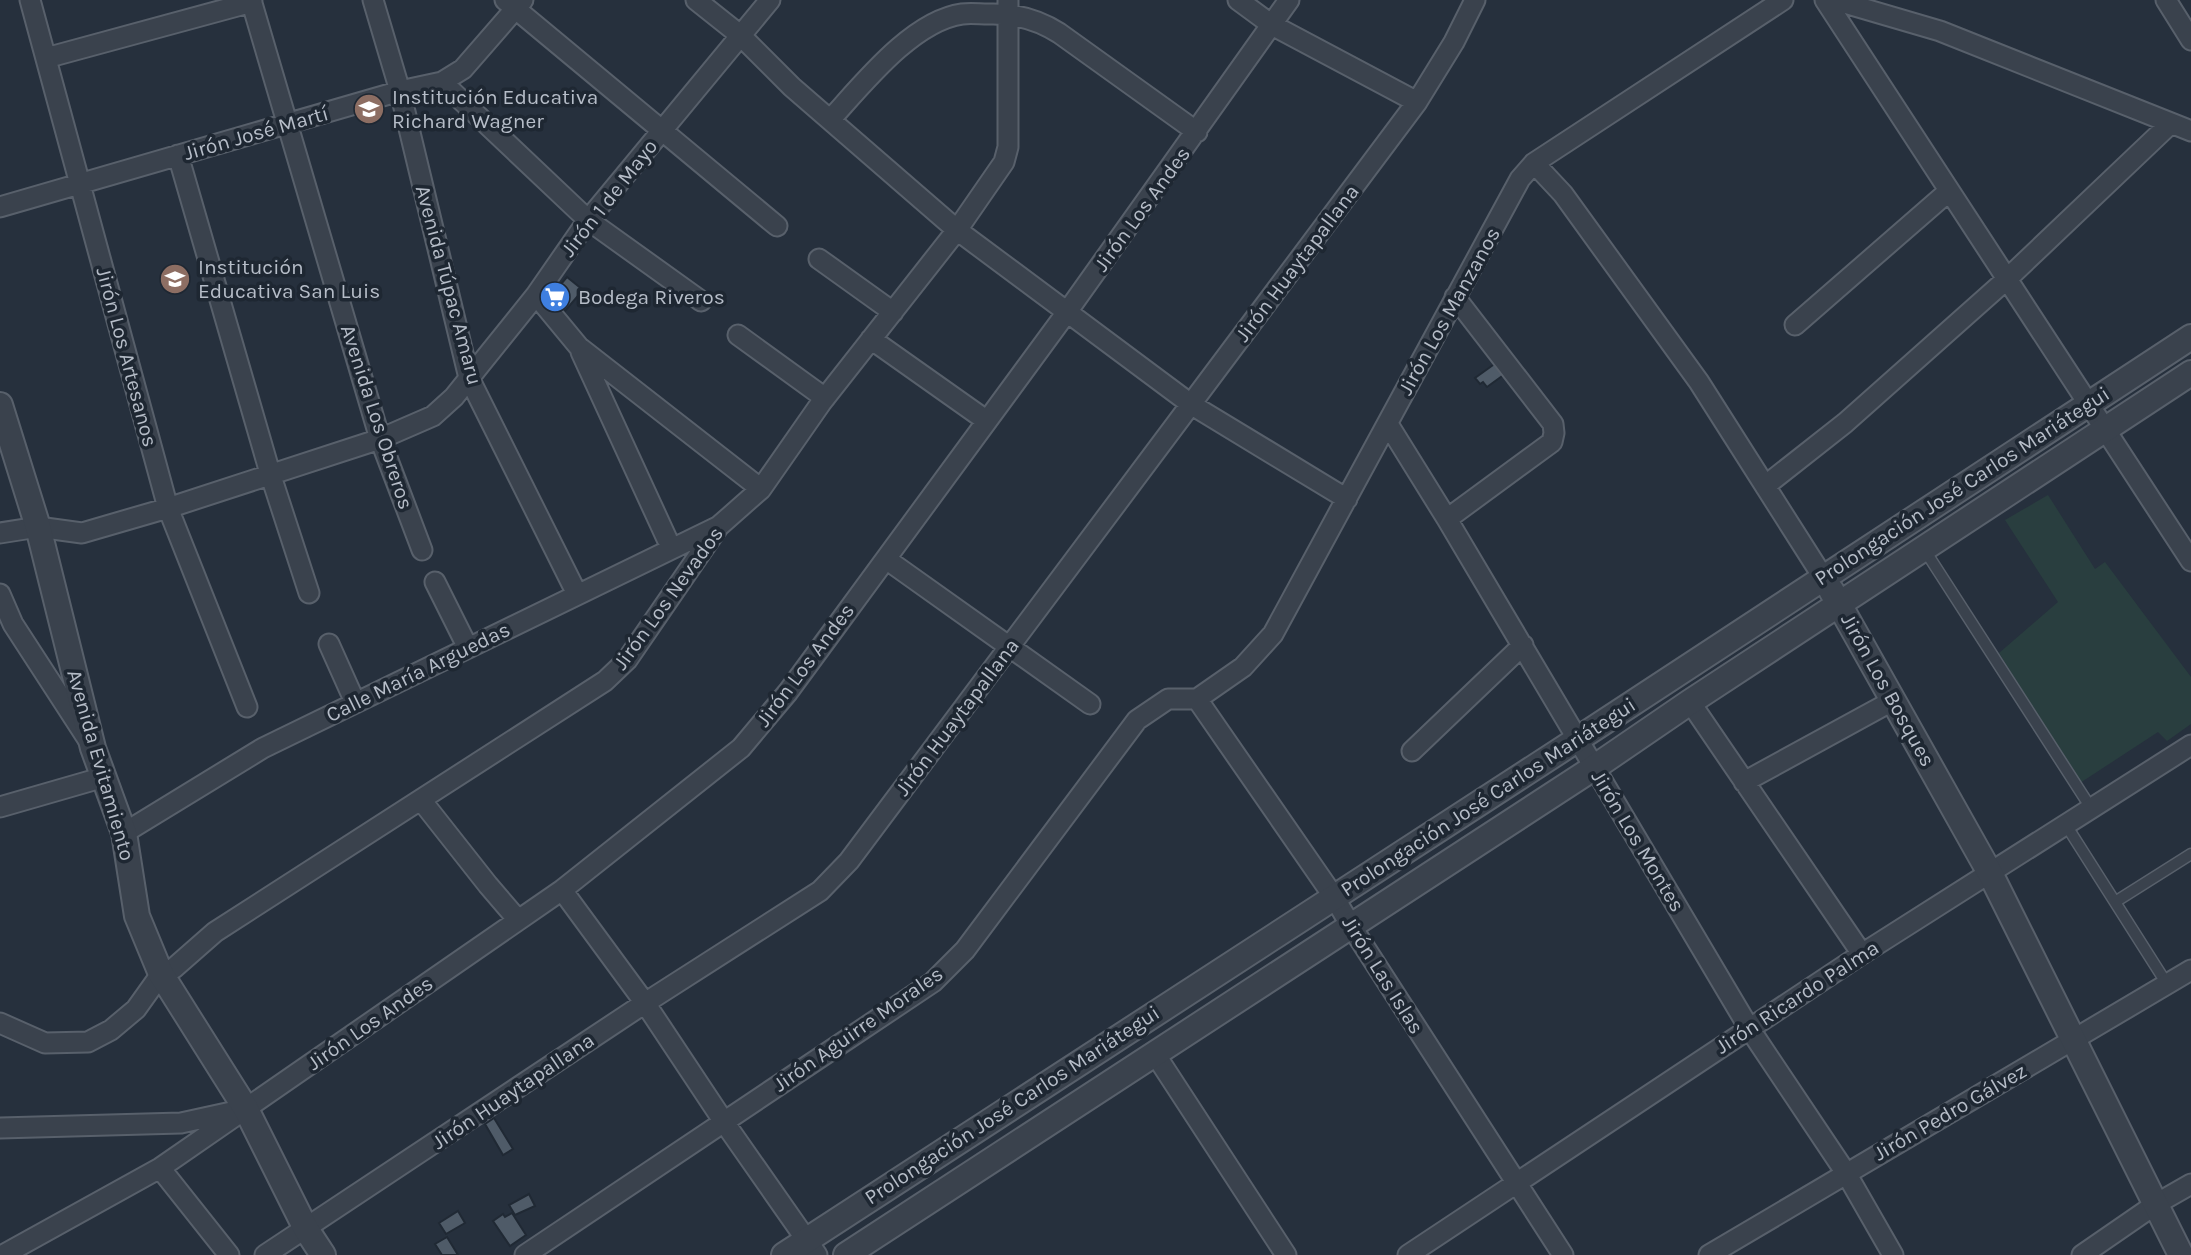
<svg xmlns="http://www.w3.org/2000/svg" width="2191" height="1255" font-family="Karla,sans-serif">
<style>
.green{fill:#293e3f}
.building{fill:#4f5b68;stroke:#202934;stroke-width:2}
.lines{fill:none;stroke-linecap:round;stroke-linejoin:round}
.service-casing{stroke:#58606b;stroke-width:13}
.minor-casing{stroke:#58606b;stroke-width:23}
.tertiary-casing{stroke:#58606b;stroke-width:28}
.service{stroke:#3a424d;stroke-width:10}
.minor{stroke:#3a424d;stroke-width:19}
.tertiary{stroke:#3a424d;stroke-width:24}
.labels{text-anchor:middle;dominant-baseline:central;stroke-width:7;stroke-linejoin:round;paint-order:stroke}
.poi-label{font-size:21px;fill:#b6bdc8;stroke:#1e2732;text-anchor:start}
.street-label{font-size:21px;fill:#b6bdc8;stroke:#1e2732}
</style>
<rect width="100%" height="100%" fill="#26303d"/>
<!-- green -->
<path class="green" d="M2048 495 2095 569 2105 562 2191 677V724L2167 741 2158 732 2080 783 1999 653 2058 602 2005 520Z"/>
<!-- building -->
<path class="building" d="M567 277 583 290 565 311 549 298Z
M1500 360 1509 371 1487 387 1483 382 1480 384 1475 378Z
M494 1118 513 1149 503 1155 485 1124Z
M529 1194 535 1206 515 1215 509 1205Z
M458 1211 465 1223 446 1234 439 1223Z
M512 1213 526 1235 510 1246 493 1221 503 1214 505 1217Z
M447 1237 458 1255H442L435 1244Z"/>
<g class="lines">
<!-- service casing -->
<g class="service-casing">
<path id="service" d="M1924 549 2091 808
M2066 825 2167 984
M2115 902 2191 854"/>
</g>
<!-- minor casing -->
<g class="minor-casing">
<path id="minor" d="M30 0 168 508 247 707
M251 0 380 439 422 550
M373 0 400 91 469 378 577 594
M505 0 777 226
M696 0 740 35 792 87 957 230 1192 405 1347 499
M1238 0 1272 25 1417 102
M1825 0 2191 561
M1834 0 1940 31 2191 131
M2166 0 2191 40
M46 58 252 2
M442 82 588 220 701 301
M830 120C862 85 912 21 962 14 970 13 980 14 988 14 1015 13 1037 19 1059 33L1197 132
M178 155 270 473 309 593
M1534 163 1563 194 1699 382 1823 577
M0 207 400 91 442 82 463 69 523 0
M819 259 893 312
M536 295 579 347 761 489
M1795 325 1949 191
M738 335 825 398
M871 339 987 421
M581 352 667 539
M1388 424 1447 519 1749 1028 1846 1173 1893 1255
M1765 486 1845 423 2007 279 2170 124
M1447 519 1552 442 1554 433 1553 424 1455 297
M0 533 38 527 82 533 168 508 380 439 433 416 454 397 536 295 588 220 770 0
M886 559 1090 704
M435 582 468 648
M0 594 13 624 87 738
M329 644 355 702
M1197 699 1243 667 1273 634 1520 179 1534 163 1783 0
M1197 699 1334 897 1351 926 1563 1255
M1690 702 1862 954
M1412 751 1523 645
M1744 782 1894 700
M421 800 488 885 518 920
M0 807 104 777
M124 833 263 748 717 527
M562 890 645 1003 724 1122 817 1255
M0 1023 45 1043 88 1042 111 1030 136 1009 161 974 174 968 215 932 605 681 627 660 719 526 761 489 821 403 957 230 1004 162 1008 147V0
M1155 1054 1286 1255
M0 1128 181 1123 236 1111
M160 1168 229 1255
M3 1255 160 1168 562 890 741 748 788 692 1067 312 1289 0
M265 1255 645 1003 820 891 849 861 1417 102 1454 42 1475 0
M525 1255 933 982 965 950 1137 720 1168 699H1197
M1408 1255 1862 954 2191 745
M1709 1255 2191 970
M2082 1255 2156 1204 2191 1184"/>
</g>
<!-- tertiary casing -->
<g class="tertiary-casing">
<path id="tertiary" d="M0 405 38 527 93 748 124 833 137 916 161 974 246 1109 306 1229 323 1255
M1831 590 1990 873 2181 1255
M784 1255 1578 739 2191 337
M846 1255 1595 767 1690 702 2191 373"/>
</g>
<!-- service -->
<use href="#service" class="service"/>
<!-- minor -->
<use href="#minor" class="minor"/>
<!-- tertiary -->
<use href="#tertiary" class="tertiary"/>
</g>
<!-- icons -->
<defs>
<g id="school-disc" transform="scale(1.575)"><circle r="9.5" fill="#8d6e63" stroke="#1e2732"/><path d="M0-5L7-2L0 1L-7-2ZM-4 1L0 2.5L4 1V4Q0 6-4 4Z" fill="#fff"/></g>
<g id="supermarket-disc" transform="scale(1.575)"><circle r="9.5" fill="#3f7fe0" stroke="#1e2732"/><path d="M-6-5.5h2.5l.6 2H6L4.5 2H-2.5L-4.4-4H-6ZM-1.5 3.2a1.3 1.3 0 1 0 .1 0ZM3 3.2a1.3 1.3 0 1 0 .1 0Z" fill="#fff"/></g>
</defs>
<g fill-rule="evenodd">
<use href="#school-disc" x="369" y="109"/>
<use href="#school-disc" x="175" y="279"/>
<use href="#supermarket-disc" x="555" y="297"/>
</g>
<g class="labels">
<!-- poi labels -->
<g class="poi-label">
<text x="392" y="97">Institución Educativa<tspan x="392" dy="24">Richard Wagner</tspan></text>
<text x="198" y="267">Institución<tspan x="198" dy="24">Educativa San Luis</tspan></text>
<text x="578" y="297">Bodega Riveros</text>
</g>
<!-- street labels -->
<g class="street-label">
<text transform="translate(256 133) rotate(-16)">Jirón José Martí</text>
<text transform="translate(609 198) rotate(-52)">Jirón 1 de Mayo</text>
<text transform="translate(1142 209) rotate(-54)">Jirón Los Andes</text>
<text transform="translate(1297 263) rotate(-53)">Jirón Huaytapallana</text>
<text transform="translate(449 285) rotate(75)">Avenida Túpac Amaru</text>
<text transform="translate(1449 311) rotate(-61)">Jirón Los Manzanos</text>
<text transform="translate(127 357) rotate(75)">Jirón Los Artesanos</text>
<text transform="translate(377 417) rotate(72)">Avenida Los Obreros</text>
<text transform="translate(1962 486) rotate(-33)">Prolongación José Carlos Mariátegui</text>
<text transform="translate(668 598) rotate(-54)">Jirón Los Nevados</text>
<text transform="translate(805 665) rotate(-53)">Jirón Los Andes</text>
<text transform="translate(418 672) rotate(-26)">Calle María Arguedas</text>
<text transform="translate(1888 690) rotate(61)">Jirón Los Bosques</text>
<text transform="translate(957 717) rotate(-53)">Jirón Huaytapallana</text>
<text transform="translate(101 765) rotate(74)">Avenida Evitamiento</text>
<text transform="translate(1488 797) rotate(-33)">Prolongación José Carlos Mariátegui</text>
<text transform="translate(1638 841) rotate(59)">Jirón Los Montes</text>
<text transform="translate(1383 975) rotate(58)">Jirón Las Islas</text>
<text transform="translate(1797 997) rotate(-33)">Jirón Ricardo Palma</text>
<text transform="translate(370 1023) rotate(-35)">Jirón Los Andes</text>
<text transform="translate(858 1029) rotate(-35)">Jirón Aguirre Morales</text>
<text transform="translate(513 1091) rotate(-34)">Jirón Huaytapallana</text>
<text transform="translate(1012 1105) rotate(-33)">Prolongación José Carlos Mariátegui</text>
<text transform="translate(1950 1112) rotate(-30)">Jirón Pedro Gálvez</text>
</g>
</g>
</svg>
